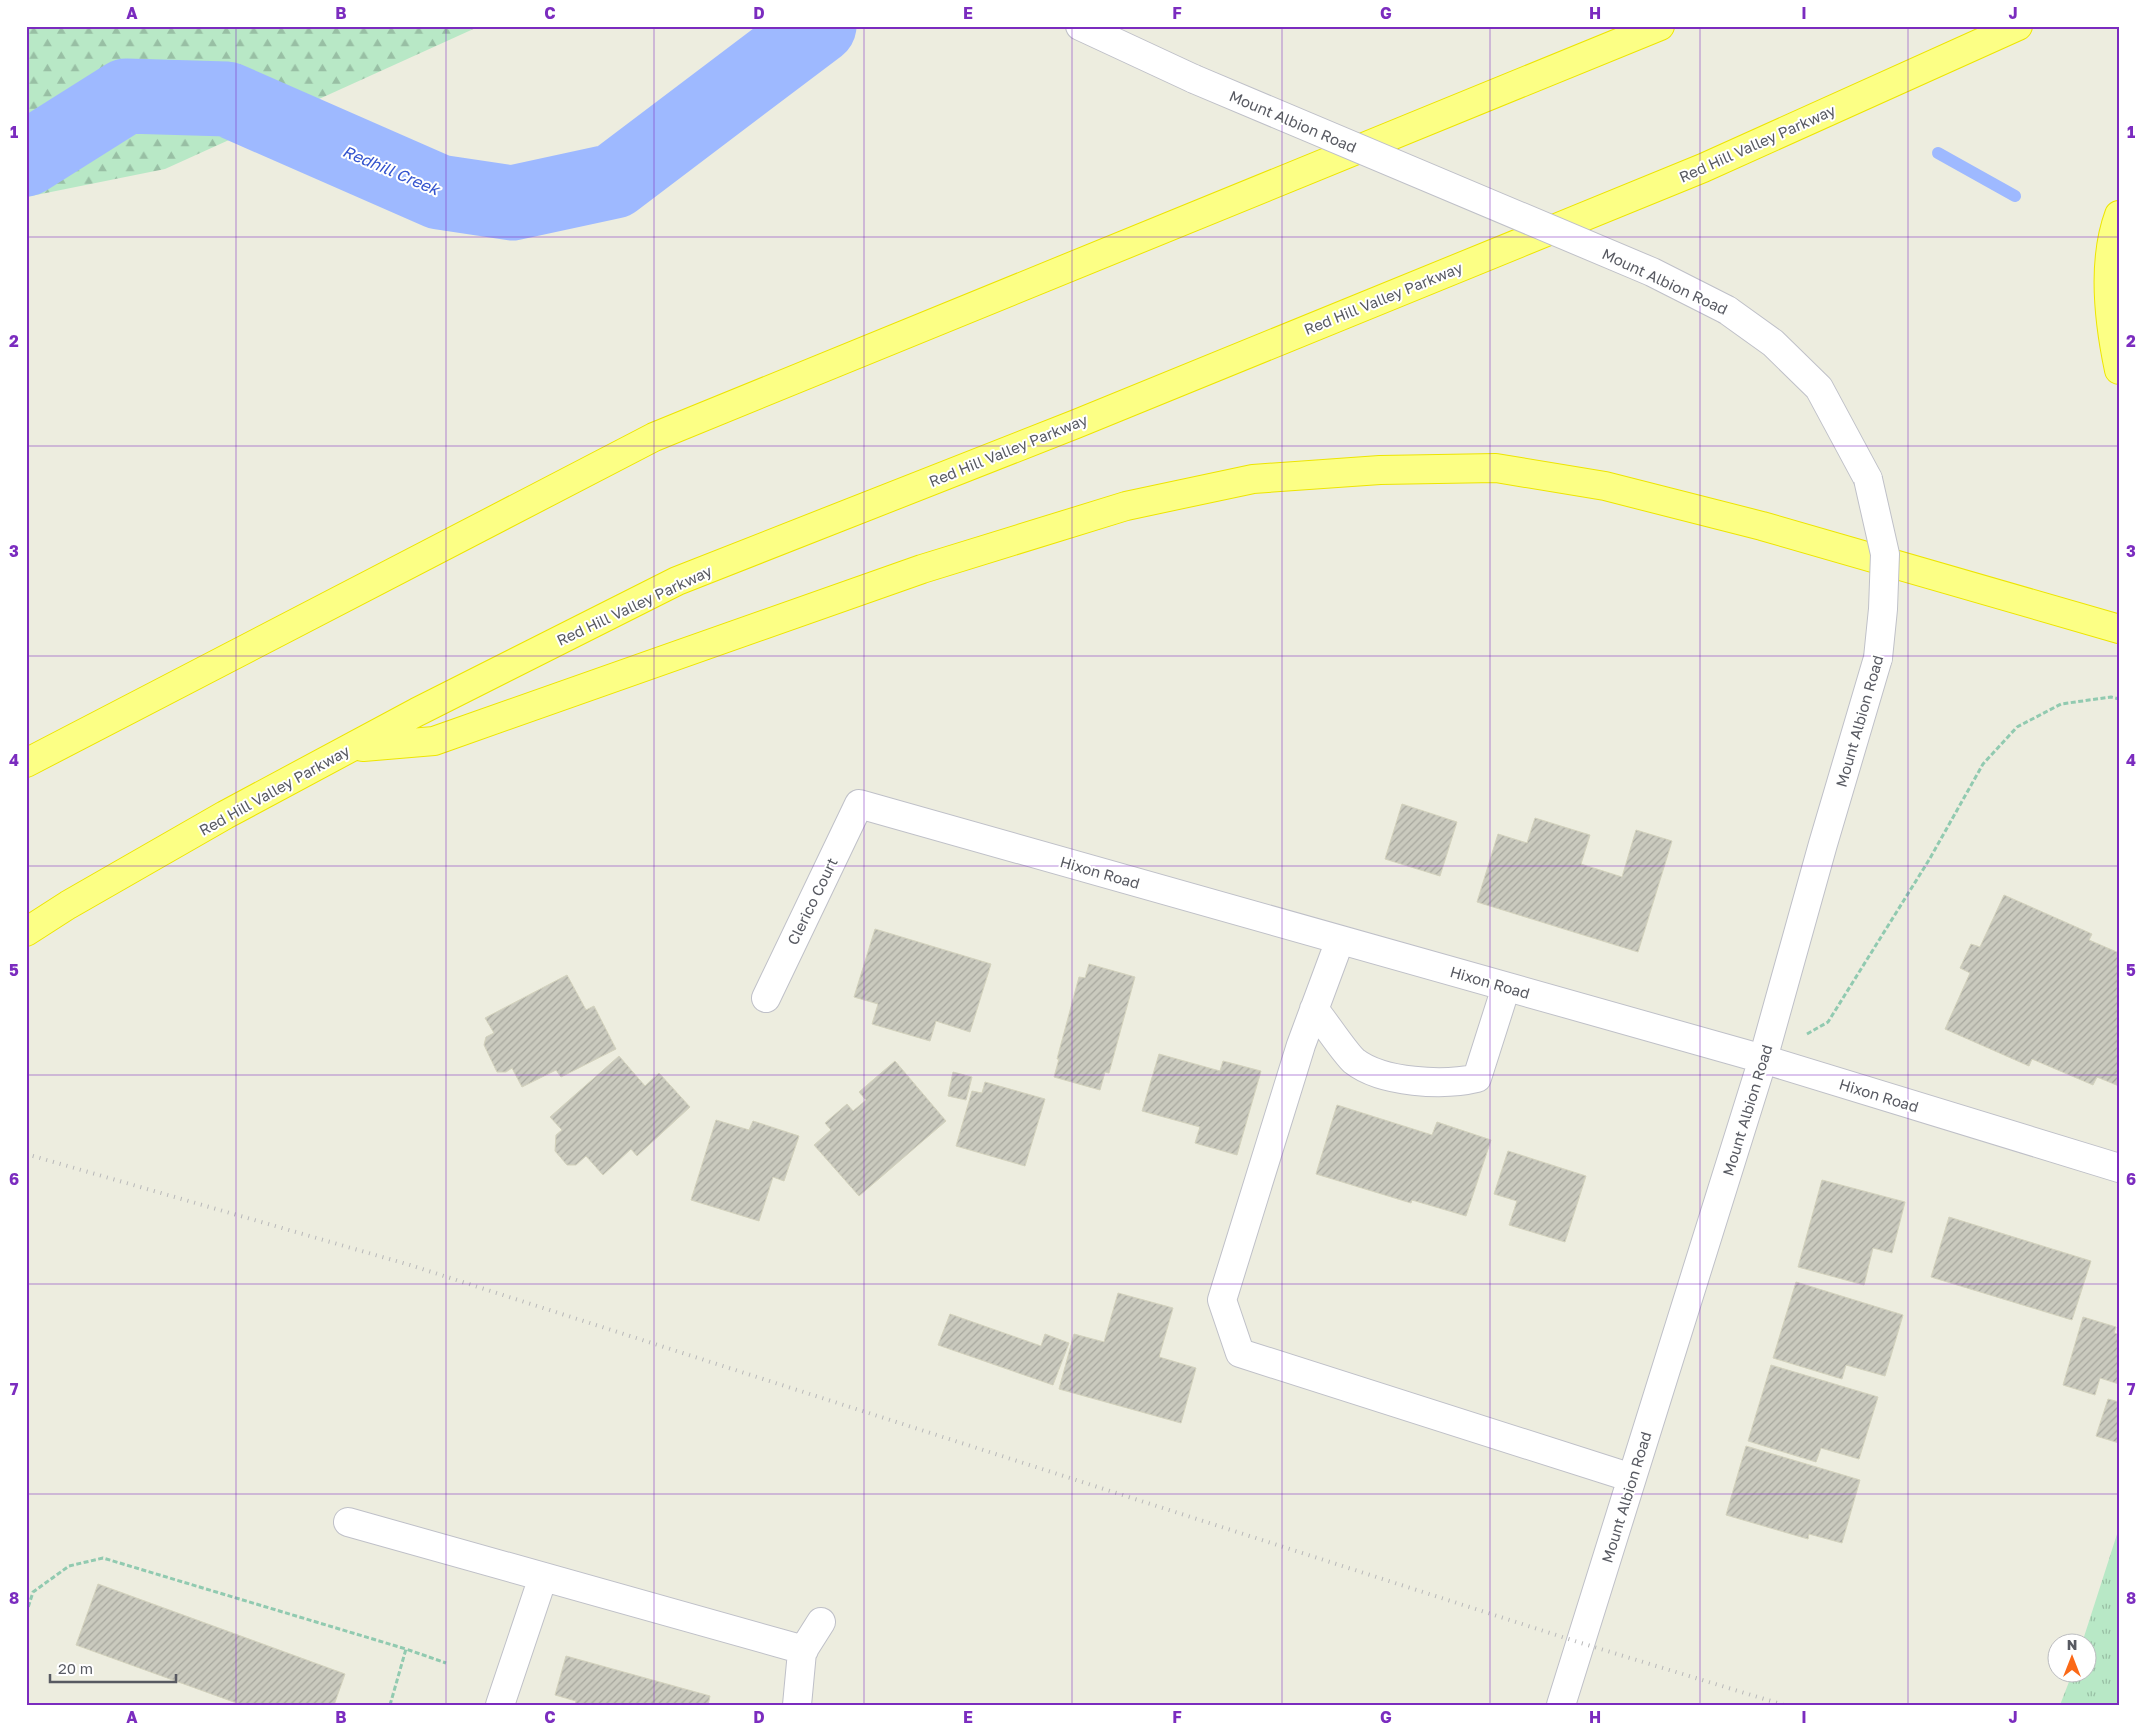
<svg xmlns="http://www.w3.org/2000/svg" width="2145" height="1731" font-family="'Golos Text',sans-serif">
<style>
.forest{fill:url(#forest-firs)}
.park{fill:url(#park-tufts)}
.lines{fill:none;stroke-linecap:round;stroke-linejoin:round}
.stream{stroke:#9eb9ff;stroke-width:12}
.river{stroke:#9eb9ff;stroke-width:75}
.building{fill:url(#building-hatch);stroke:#d3d2bd}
.minor-casing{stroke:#bfc0c8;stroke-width:30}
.highway-casing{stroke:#ede500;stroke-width:30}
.path{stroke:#91cab0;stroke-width:3;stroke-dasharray:5 2.5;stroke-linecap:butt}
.minor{stroke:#fff;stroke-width:28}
.highway{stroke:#fcff85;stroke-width:28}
.rail{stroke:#b8b8b9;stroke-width:4;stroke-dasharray:1 6;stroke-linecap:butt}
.minor-bridge-casing{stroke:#bfc0c8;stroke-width:30;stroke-linecap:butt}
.minor-bridge{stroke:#fff;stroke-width:28}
.grid{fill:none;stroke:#7b2cbf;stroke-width:1;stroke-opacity:0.55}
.labels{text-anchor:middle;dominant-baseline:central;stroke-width:4;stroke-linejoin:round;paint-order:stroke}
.street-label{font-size:15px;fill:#585a62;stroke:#fff}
.water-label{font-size:16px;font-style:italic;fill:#3454ce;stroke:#fff}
.neatline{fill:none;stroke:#7b2cbf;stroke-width:2}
.grid-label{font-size:16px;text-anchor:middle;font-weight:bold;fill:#7b2cbf}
</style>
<defs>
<pattern id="forest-firs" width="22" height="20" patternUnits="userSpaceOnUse" patternTransform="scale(1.25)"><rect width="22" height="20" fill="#b8e8c6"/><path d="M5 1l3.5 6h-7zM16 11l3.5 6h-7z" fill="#98bfa4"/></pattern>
<pattern id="park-tufts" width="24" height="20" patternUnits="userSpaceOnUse" patternTransform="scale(1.25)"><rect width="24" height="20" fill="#b8e8c6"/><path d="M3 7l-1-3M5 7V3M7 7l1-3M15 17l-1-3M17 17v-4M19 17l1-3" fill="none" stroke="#98bfa4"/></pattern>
<pattern id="building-hatch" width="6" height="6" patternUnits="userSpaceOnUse" patternTransform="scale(1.25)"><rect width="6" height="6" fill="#cacabe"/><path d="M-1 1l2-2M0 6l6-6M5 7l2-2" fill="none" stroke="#a7a79e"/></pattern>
</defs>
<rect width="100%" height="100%" fill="#ededdf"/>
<!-- forest -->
<path class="forest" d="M26 26H480L165 169 26 197Z"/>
<!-- park -->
<path class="park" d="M2119 1528V1705H2060L2072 1674H2088V1644L2082 1643Z"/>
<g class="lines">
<!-- stream -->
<path class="stream" d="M1938 153 2015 196"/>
<!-- river -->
<path class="river" d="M26 159 126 96 227 99 439 192 512 203 614 181 819 26"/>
</g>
<!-- building -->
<path class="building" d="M1402 804 1457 822 1440 876 1385 859Z
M1535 818 1590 835 1581 864 1622 877 1636 830 1672 841 1638 952 1477 902 1498 834 1527 843Z
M2004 895 2092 934 2089 940 2119 953V1086L2097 1077 2093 1085 2032 1059 2029 1066 1945 1029 1970 973 1960 968 1971 944 1980 947Z
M875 929 991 964 970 1032 936 1021 930 1041 872 1024 878 1004 854 997Z
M1089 964 1135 977 1109 1073 1105 1072 1100 1090 1054 1077 1059 1059H1057L1079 977 1085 978Z
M567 975 586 1010 594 1006 616 1049 561 1077 556 1070 522 1087 512 1068 506 1072H497L484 1045 486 1037 494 1033 485 1018Z
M1159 1054 1220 1071 1223 1061 1261 1071 1237 1155 1195 1143 1200 1127 1142 1111Z
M619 1056 645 1086 659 1073 690 1107 637 1156 631 1149 603 1175 586 1156 576 1165H567L555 1151 556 1135 562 1130 550 1117Z
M895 1061 946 1121 859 1196 814 1145 831 1130 825 1123 847 1104 853 1111 866 1100 859 1092Z
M953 1072 972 1077 966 1100 948 1096Z
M985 1082 1045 1099 1025 1166 956 1146 972 1091 982 1093Z
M1337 1105 1432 1135 1437 1122 1491 1140 1466 1216 1412 1200 1411 1203 1316 1174Z
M716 1120 749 1130 753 1121 799 1136 784 1181 773 1177 759 1221 691 1200Z
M1508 1151 1586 1176 1565 1242 1509 1225 1517 1201 1494 1194Z
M1822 1180 1905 1202 1892 1253 1873 1248 1864 1285 1798 1267Z
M1949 1217 2091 1261 2072 1320 1931 1277Z
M1796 1282 1903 1315 1885 1376 1846 1365 1842 1379 1773 1358Z
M1118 1293 1173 1308 1159 1357 1196 1368 1181 1423 1059 1389 1074 1334 1104 1342Z
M950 1314 1041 1346 1045 1334 1069 1343 1053 1385 938 1345Z
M2083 1317 2116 1327 2114 1333 2119 1334V1384L2100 1378 2095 1395 2063 1385Z
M1771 1365 1878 1397 1859 1459 1821 1448 1816 1462 1748 1441Z
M2108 1399 2119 1402V1443L2096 1436Z
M1746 1446 1860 1480 1842 1543 1809 1534 1808 1539 1726 1515Z
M98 1584 345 1674 334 1705H242L76 1645Z
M566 1656 710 1696 708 1705H575L576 1701 555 1695Z"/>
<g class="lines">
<!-- minor casing -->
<g class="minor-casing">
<path id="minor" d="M1080 26 1194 79
M1727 310 1773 343 1819 388 1868 479
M1340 940 1301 1045 1222 1300 1240 1353 1632 1478
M766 998 859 804 1763 1059 2119 1168
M1314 1009C1324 1021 1344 1052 1354 1061 1382 1083 1444 1086 1477 1078L1506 987
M348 1522 804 1650
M500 1705 543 1577
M797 1705 802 1652 821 1622
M1561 1705 1763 1059 1823 844 1878 658"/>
</g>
<!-- highway casing -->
<g class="highway-casing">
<path id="highway" d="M2119 215C2102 261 2109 323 2119 370
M363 747 434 741 922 569 1126 506 1253 479 1380 470 1496 468 1605 486 1762 526 2119 629
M26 763 654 437 1660 26
M26 932 68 905 225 815 417 712 677 581 1076 424 1703 168 2018 26"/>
</g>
<!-- path -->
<path class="path" d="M1807 1034 1828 1022 1929 860 1983 764 2017 727 2061 704 2111 697 2119 699
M26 1614 33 1592 69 1566 103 1558 406 1649
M390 1705 406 1649 446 1663"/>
<!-- minor -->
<use href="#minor" class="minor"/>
<!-- highway -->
<use href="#highway" class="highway"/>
<!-- rail -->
<path class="rail" d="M26 1154 410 1265 1581 1643 1784 1705"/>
<!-- minor-bridge casing -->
<g class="minor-bridge-casing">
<path id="minor-bridge" d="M1194 79 1652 272 1727 310
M1868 479 1885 554 1883 609 1878 658"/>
</g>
<!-- minor-bridge -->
<use href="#minor-bridge" class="minor-bridge"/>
</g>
<!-- grid -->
<path class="grid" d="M236 26V1705M446 26V1705M654 26V1705M864 26V1705M1072 26V1705M1282 26V1705M1490 26V1705M1700 26V1705M1908 26V1705M26 237H2119M26 446H2119M26 656H2119M26 866H2119M26 1075H2119M26 1284H2119M26 1494H2119"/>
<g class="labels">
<!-- street labels -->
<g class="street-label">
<text transform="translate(1293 121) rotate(23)">Mount Albion Road</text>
<text transform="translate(1757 143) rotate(-24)">Red Hill Valley Parkway</text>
<text transform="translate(1665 281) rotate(25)">Mount Albion Road</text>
<text transform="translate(1383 298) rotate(-22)">Red Hill Valley Parkway</text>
<text transform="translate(1008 450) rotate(-22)">Red Hill Valley Parkway</text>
<text transform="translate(634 605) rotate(-25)">Red Hill Valley Parkway</text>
<text transform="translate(1859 721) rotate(-74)">Mount Albion Road</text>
<text transform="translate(274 790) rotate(-29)">Red Hill Valley Parkway</text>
<text transform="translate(1100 872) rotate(16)">Hixon Road</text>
<text transform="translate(812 901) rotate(-64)">Clerico Court</text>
<text transform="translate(1490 982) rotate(16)">Hixon Road</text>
<text transform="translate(1879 1095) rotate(17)">Hixon Road</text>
<text transform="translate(1747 1110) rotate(-73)">Mount Albion Road</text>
<text transform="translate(1626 1497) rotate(-73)">Mount Albion Road</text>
</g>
<!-- water labels -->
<g class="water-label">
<text transform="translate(391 170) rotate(23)">Redhill Creek</text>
</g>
</g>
<!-- border -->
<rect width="2145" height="1731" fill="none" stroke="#ffffff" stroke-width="55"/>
<!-- north arrow -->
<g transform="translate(2072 1658)"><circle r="24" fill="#ffffff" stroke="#bcbdc0"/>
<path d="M0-4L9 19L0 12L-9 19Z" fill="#fb6917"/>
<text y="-8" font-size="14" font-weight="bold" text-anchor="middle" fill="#585a62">N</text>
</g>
<!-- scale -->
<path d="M50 1674v8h126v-8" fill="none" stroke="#585a62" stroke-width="2.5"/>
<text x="58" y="1674" font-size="15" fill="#585a62" stroke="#ffffff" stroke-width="4" paint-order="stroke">20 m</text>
<rect x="28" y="28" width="2090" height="1676" class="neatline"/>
<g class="grid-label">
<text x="132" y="19">A</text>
<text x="341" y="19">B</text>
<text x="550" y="19">C</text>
<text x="759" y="19">D</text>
<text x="968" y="19">E</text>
<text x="1177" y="19">F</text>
<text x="1386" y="19">G</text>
<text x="1595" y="19">H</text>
<text x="1804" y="19">I</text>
<text x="2013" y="19">J</text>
<text x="14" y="138">1</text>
<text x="2131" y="138">1</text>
<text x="14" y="347">2</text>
<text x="2131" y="347">2</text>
<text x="14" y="557">3</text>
<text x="2131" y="557">3</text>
<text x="14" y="766">4</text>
<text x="2131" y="766">4</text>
<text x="14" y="976">5</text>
<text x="2131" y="976">5</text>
<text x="14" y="1185">6</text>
<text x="2131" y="1185">6</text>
<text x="14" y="1395">7</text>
<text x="2131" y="1395">7</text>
<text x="14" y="1604">8</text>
<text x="2131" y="1604">8</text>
<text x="132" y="1723">A</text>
<text x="341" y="1723">B</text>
<text x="550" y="1723">C</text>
<text x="759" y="1723">D</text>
<text x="968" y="1723">E</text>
<text x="1177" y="1723">F</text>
<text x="1386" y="1723">G</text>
<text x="1595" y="1723">H</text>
<text x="1804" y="1723">I</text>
<text x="2013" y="1723">J</text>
</g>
</svg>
